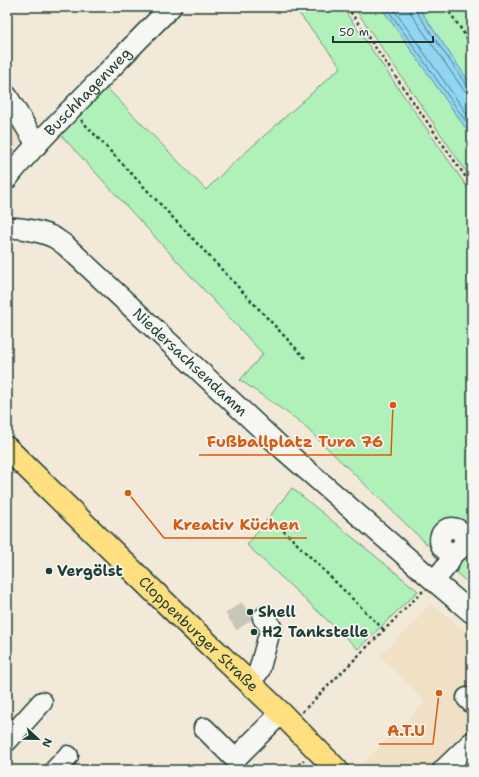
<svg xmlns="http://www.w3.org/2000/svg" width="479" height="777" font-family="'Shantell Sans',sans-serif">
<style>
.built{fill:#efe0c6}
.green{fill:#b0f1ba;stroke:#689777}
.water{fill:#91d5f3;stroke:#6398a7}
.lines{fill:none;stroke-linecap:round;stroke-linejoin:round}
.shore{stroke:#4d7a80;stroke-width:1}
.minor-tunnel{stroke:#c8c7b7;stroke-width:20;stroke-dasharray:20 10;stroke-linecap:butt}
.minor-casing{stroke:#1f3d34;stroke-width:23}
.major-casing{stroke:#1f3d34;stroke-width:25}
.path{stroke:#1f3d34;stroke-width:2.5;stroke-dasharray:3 3;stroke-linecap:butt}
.minor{stroke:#f6f6f2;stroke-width:20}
.major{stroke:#ffdf80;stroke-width:22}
.poi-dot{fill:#1f3d34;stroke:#f6f6f2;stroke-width:1.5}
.labels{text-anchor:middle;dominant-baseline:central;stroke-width:3.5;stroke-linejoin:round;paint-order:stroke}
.street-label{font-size:15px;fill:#1f3d34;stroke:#f6f6f2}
.poi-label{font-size:15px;font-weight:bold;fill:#1f3d34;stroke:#f6f6f2;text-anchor:start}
.leader{fill:none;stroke:#de580e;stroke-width:1.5}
.callout-dot{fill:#de580e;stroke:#f6f6f2;stroke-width:1.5}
.callout-label{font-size:16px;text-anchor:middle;font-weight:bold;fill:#de580e;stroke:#f6f6f2;stroke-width:3.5;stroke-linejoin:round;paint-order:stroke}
</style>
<rect width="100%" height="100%" fill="#f2e9d8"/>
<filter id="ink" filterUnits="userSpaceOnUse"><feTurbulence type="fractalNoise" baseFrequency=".025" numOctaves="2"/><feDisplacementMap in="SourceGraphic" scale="8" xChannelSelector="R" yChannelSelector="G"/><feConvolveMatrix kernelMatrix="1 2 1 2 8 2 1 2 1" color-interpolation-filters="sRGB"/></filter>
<g filter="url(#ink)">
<!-- built -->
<path class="built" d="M7 109 23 139 7 156Z
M430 603 472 636V770H371L364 763 425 702 380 656 414 623Z"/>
<!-- green -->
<path class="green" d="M294 7H342L472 194V586L460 576 299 421 240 380 263 354 59 133 105 86 206 190 226 170 341 67Z
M354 7H381L472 137V180Z
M418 7H472V86Z
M292 488 418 591 358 649 247 545Z"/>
<!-- water -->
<path class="water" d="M381 7H418L472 86V137Z"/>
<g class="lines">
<!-- shore -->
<path class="shore" d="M386 7 472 130
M392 7 472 121
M410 7 411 14 463 89 467 92 472 93
M415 7 416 11 467 86 469 87 472 88"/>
<!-- minor-tunnel -->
<path class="minor-tunnel" d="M231 622 252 607 263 618"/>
<!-- minor casing -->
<g class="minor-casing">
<g id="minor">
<path d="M7 96 37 145"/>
<path id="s1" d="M7 179C26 154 49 132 71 109 102 78 132 46 163 15L171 7"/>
<path id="s2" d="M7 228C19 227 44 232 55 238 58 240 62 243 65 245L285 451 434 581 472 613"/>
<circle cx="452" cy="540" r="12"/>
<path d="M434 581 448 564 453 553"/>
<path d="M250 682 259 671 271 627 263 618"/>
<path d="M467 698 472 703"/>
<path d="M204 728 235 759 281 713"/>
<path d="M7 741 42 702"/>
<path d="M55 770 68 756"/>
<path d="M443 770 472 742"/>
</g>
</g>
<!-- major casing -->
<g class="major-casing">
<g id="major">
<path id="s3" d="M7 448 178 615 281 713 337 770"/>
</g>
</g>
<!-- path -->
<path class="path" d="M347 7 472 186
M446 7 472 45
M81 120 305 358
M279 526 384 630
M302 712 423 591
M296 770V767L304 760"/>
<!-- minor -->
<use href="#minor" class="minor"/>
<!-- major -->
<use href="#major" class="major"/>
</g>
</g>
<!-- markers -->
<g class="poi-dot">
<circle cx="49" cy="571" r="4"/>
<circle cx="250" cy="612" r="4"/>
<circle cx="254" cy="632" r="4"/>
</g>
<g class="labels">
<!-- street labels -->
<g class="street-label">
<text stroke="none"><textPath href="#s1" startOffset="119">Buschhagenweg</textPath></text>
<text stroke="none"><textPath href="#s2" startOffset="233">Niedersachsendamm</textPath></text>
<text stroke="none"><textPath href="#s3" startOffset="267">Cloppenburger Straße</textPath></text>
</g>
<!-- poi labels -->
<g class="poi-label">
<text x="57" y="571">Vergölst</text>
<text x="258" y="612">Shell</text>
<text x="262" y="632">H2 Tankstelle</text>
</g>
</g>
<!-- callouts -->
<path class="leader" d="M393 405L391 455H199M128 493L164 538H307M439 693L433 744H379"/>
<g class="callout-dot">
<circle cx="393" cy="405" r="4"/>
<circle cx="128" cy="493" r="4"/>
<circle cx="439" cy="693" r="4"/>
</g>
<g class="callout-label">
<text x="295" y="447">Fußballplatz Tura 76</text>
<text x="236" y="530">Kreativ Küchen</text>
<text x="406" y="736">A.T.U</text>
</g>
<!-- margin -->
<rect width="479" height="777" fill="none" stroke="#f6f6f2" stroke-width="24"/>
<rect x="12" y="12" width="455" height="753" fill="none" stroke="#1f3d34" stroke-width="1.5" filter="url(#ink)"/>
<!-- north arrow -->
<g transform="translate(38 739) rotate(112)" stroke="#f6f6f2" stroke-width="3" paint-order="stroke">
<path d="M0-3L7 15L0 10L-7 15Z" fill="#1f3d34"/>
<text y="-6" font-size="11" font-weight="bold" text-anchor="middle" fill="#1f3d34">N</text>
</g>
<!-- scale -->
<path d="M333 36v6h100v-6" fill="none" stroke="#1f3d34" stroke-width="2"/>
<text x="339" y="36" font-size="12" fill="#1f3d34" stroke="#f6f6f2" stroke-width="3" paint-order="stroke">50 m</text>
</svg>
